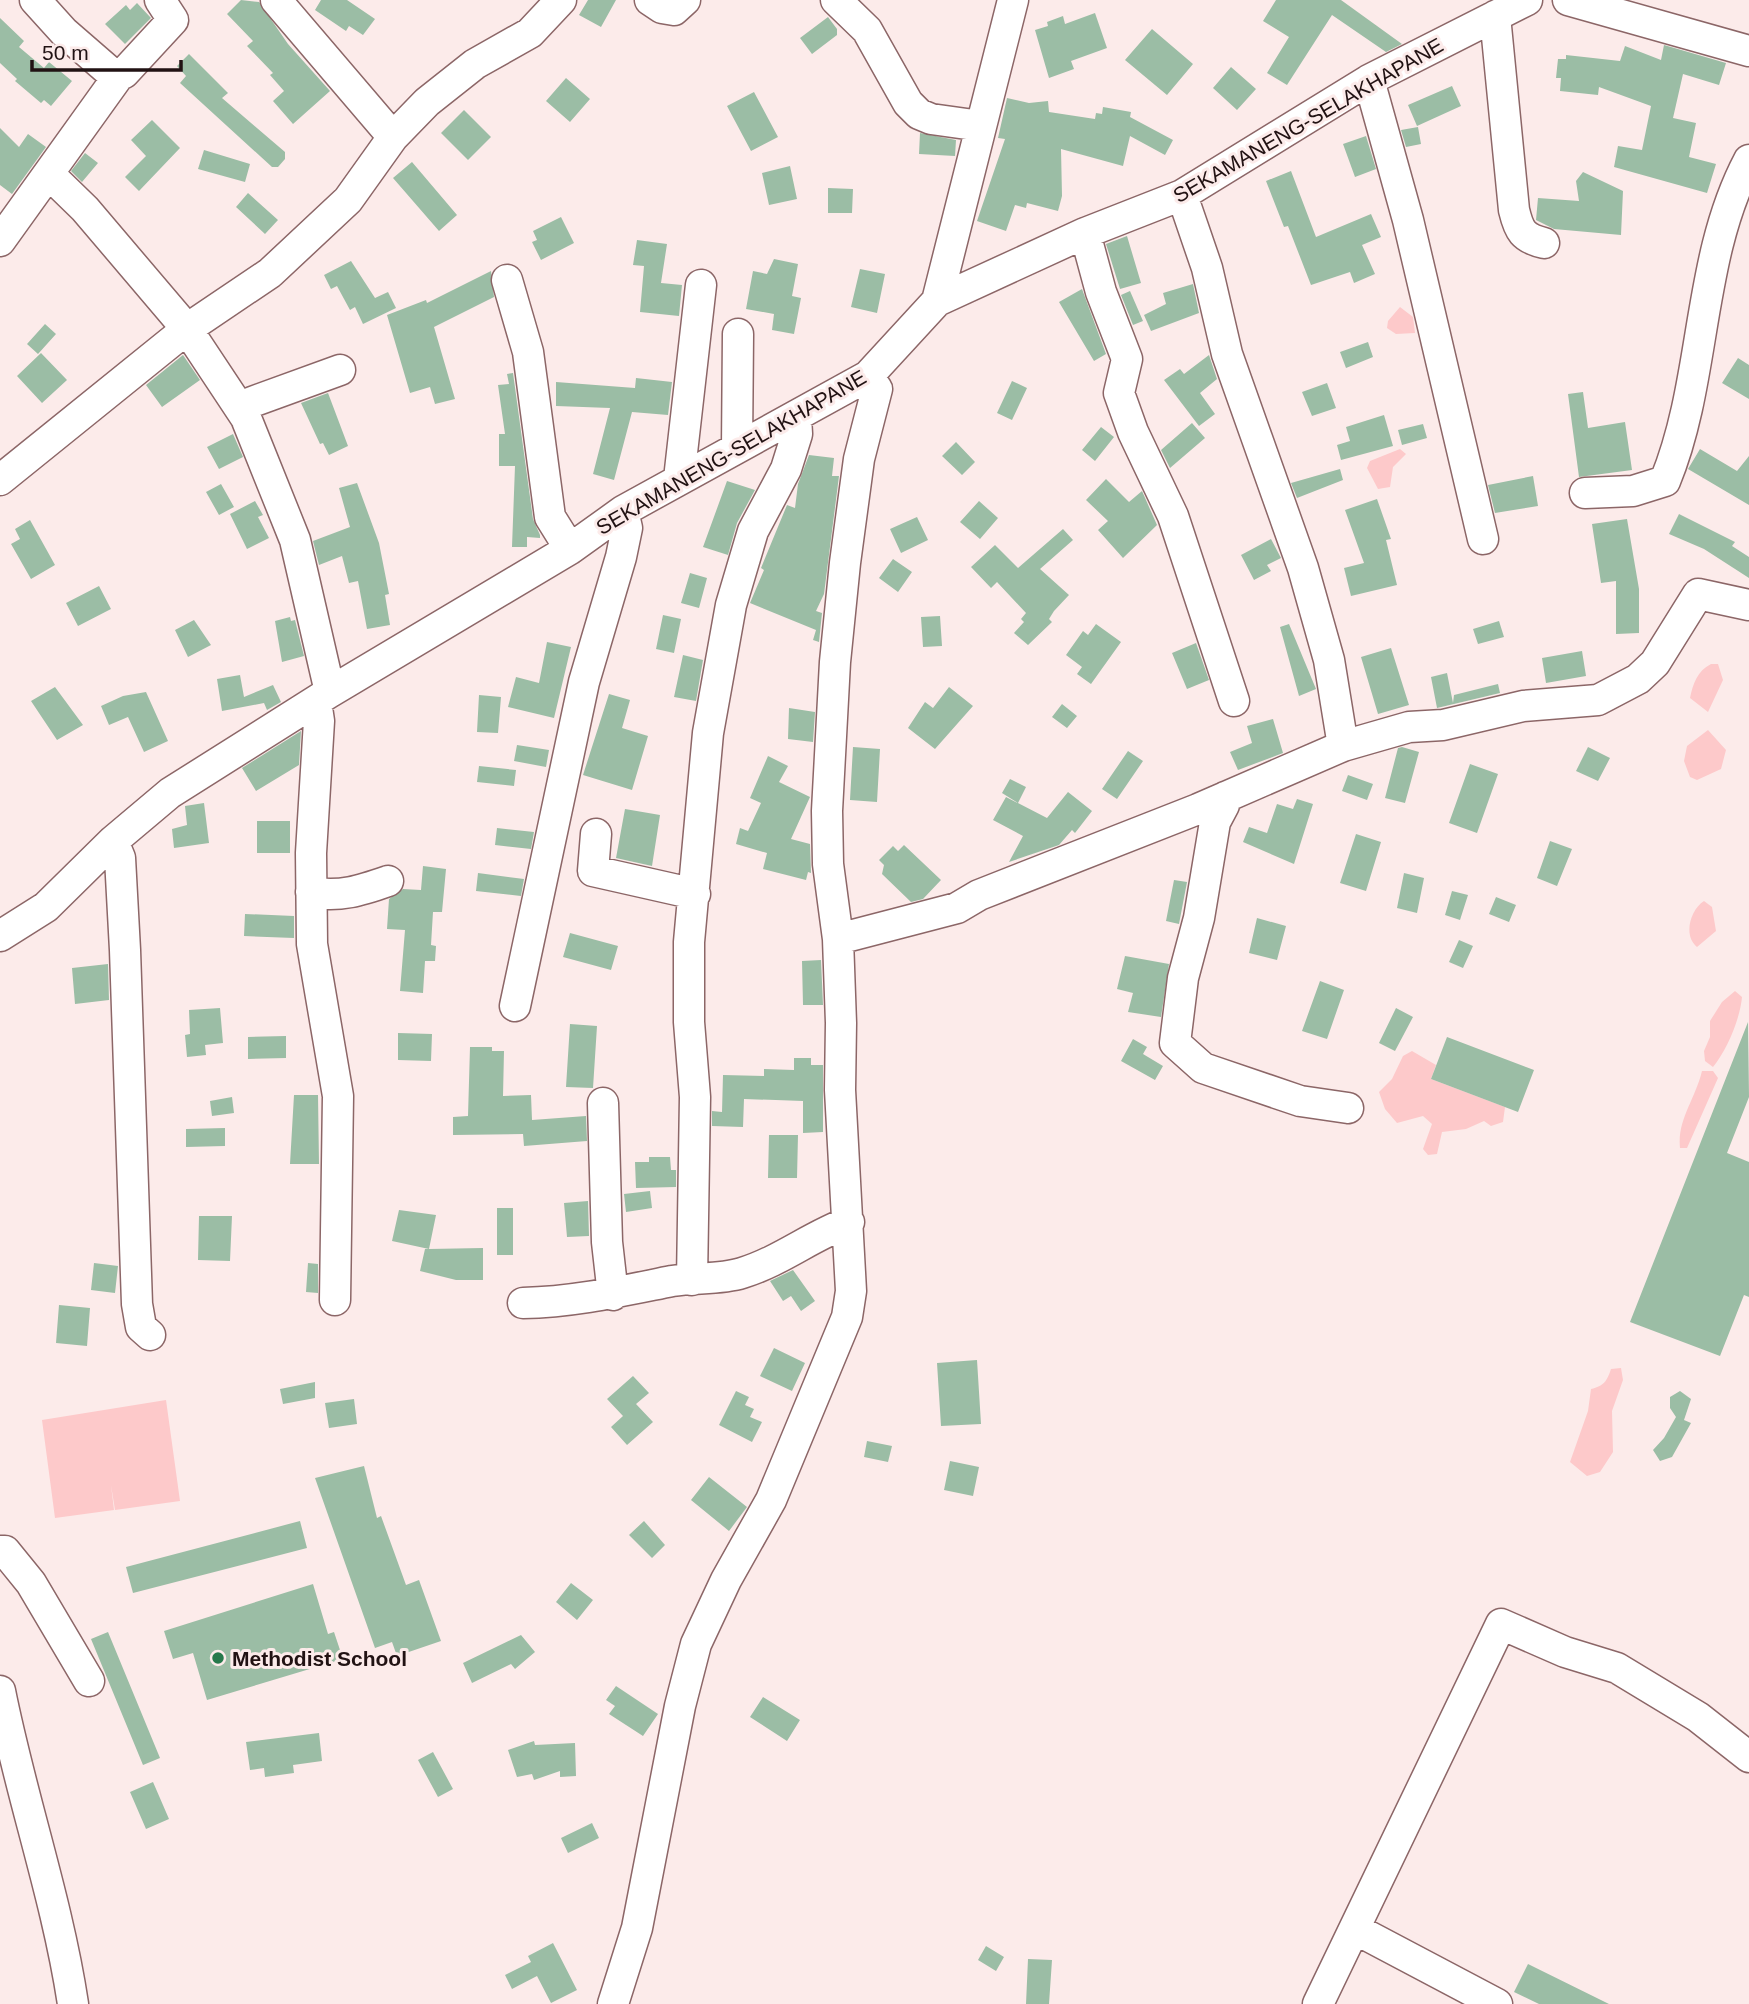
<svg xmlns="http://www.w3.org/2000/svg" width="1749" height="2004" font-family="Arial,sans-serif">
<style>
.green{fill:#fdc9ca}
.building{fill:#9bbda5}
.lines{fill:none;stroke-linecap:round;stroke-linejoin:round}
.minor-casing{stroke:#8c6667;stroke-width:33}
.minor{stroke:#fff;stroke-width:30}
.poi-dot{fill:#27794b;stroke:#fcebea;stroke-width:2.5}
.labels{text-anchor:middle;dominant-baseline:central;stroke-width:6;stroke-linejoin:round;paint-order:stroke}
.street-label{font-size:21px;fill:#211213;stroke:#fcebea}
.poi-label{font-size:21px;font-weight:bold;fill:#211213;stroke:#fcebea;text-anchor:start}
</style>
<rect width="100%" height="100%" fill="#fcebea"/>
<!-- green -->
<path class="green" d="M1400 307 1413 317 1415 333 1396 334 1387 328 1388 321Z
M1400 449 1406 454 1393 467 1390 487 1378 489 1367 468 1370 461Z
M1711 664H1718L1723 680 1708 712 1690 698C1693 684 1697 671 1711 664Z
M1708 730 1726 750 1721 769 1697 780 1690 777 1684 761 1687 746Z
M1704 901 1712 907 1716 931 1697 947C1683 936 1690 910 1704 901Z
M1735 991 1742 997C1740 1019 1727 1050 1713 1067L1705 1061 1704 1051 1710 1037V1021L1722 1002Z
M1412 1051 1436 1065 1431 1079 1505 1107 1503 1122 1491 1126 1484 1121 1466 1129 1442 1132 1437 1154 1428 1155 1423 1149 1432 1124 1423 1116 1397 1123 1385 1109 1379 1092 1392 1079 1403 1056Z
M1702 1071H1713L1718 1078 1687 1148H1680C1677 1120 1695 1100 1702 1071Z
M1621 1368 1623 1380 1612 1411 1613 1452 1600 1472 1587 1476 1570 1462 1588 1411 1591 1389C1604 1386 1607 1381 1611 1369Z
M166 1400 180 1501 115 1510 111 1485 114 1510 55 1518 42 1420Z"/>
<!-- building -->
<path class="building" d="M241 0 259 2 288 44 330 91 293 124 273 101 284 91 270 75 273 73 247 46 253 41 227 14Z
M321 0H347L375 19 363 35 349 26 346 31 315 10Z
M588 0H616L601 27 579 15Z
M1276 0H1341L1402 44 1386 52 1332 15 1287 85 1267 73 1289 37 1263 21Z
M137 3 151 18 125 44 105 24 126 5 130 10Z
M1095 13 1107 48 1071 61 1074 69 1049 78 1035 30 1048 26 1047 22 1063 16 1065 24Z
M828 17 837 29V35L812 54 800 38Z
M0 18 24 41 19 47 44 68 49 62 72 81 51 106 44 100 41 103 15 81 17 79 0 63Z
M1152 29 1193 64 1167 95 1125 60Z
M1664 45 1726 63 1719 85 1683 74 1673 118 1696 123 1689 157 1716 164 1707 193 1614 167 1618 146 1642 150 1651 106 1599 87 1598 95 1560 91 1561 78H1556L1558 59H1566V55L1620 61 1625 46 1661 60Z
M189 54 228 93 222 98 285 152V159L278 167H272L180 83 186 76 177 66Z
M1231 67 1256 89 1237 110 1213 88Z
M566 78 590 99 570 122 546 101Z
M1452 86 1461 106 1417 126 1408 105Z
M754 92 778 137 751 151 727 106Z
M1007 98 1029 103 1048 101 1049 112 1095 119 1096 113 1102 114 1103 107 1131 112 1130 117 1173 140 1165 155 1130 136 1123 166 1061 149 1062 196 1058 211 1027 203 1026 208 1015 205 1006 231 977 221 1005 139 998 138Z
M464 110 491 137 468 160 441 133Z
M152 120 180 148 139 191 125 177 146 156 131 140Z
M1418 127 1421 144 1406 147 1401 130Z
M0 128 19 147 28 134 46 147 12 194 0 185Z
M920 133 956 140 955 156 919 154Z
M1366 136 1376 169 1355 177 1343 144Z
M204 150 250 164 245 182 198 169Z
M85 153 98 163 82 182 71 171Z
M412 162 457 215 439 231 393 178Z
M790 166 797 199 769 205 762 173Z
M1291 171 1316 237 1371 214 1381 237 1362 245 1375 274 1354 283 1350 272 1311 285 1288 226 1284 227 1266 181Z
M1583 172 1623 191 1621 235 1554 229 1536 220 1538 198 1579 201 1576 181Z
M828 188 853 189 852 213H828Z
M248 193 278 220 265 234 236 207Z
M561 217 574 243 541 260 532 242 537 240 533 231Z
M1127 236 1141 283 1120 289 1106 244Z
M637 240 667 244 661 283 682 285 679 316 640 312 644 266 633 265Z
M774 259 798 264 792 296 801 298 794 334 772 330 774 314 746 309 753 271 767 274Z
M351 261 375 298 388 292 396 308 363 324 355 307 350 310 337 286 331 289 324 275Z
M860 269 885 274 877 313 851 307Z
M491 271 494 297 434 327 455 399 435 404 430 387 410 393 387 315 426 300 427 303Z
M1193 284 1199 313 1151 331 1144 315 1166 304 1163 293Z
M1082 289 1106 354 1094 361 1059 302Z
M1130 291 1143 321 1133 325 1121 295Z
M45 324 56 334 38 354 27 344Z
M1368 342 1373 357 1346 368 1340 352Z
M41 353 67 380 42 403 17 376Z
M183 355 200 380 162 407 146 385Z
M1209 355 1217 379 1200 393 1215 414 1199 426 1164 380 1180 369 1184 374Z
M1738 358 1749 365V399L1722 383Z
M513 373 533 519 540 535V538L527 537V547H512L515 466H499V434H505L498 385 509 384 507 374Z
M636 378 672 382 668 415 632 412 614 480 593 474 610 408 556 406V382L635 388Z
M1012 381 1027 388 1012 420 997 413Z
M1327 383 1336 408 1312 416 1302 392Z
M1583 392 1588 428 1625 422 1632 470 1579 477 1568 394Z
M328 393 348 446 329 455 323 443 320 444 301 403Z
M1384 415 1393 446 1341 460 1337 445 1350 441 1346 427Z
M1192 423 1205 438 1170 468 1161 450Z
M1423 424 1427 438 1402 445 1398 430Z
M1101 427 1114 437 1095 461 1082 450Z
M233 434 243 457 219 469 207 447Z
M956 442 975 462 962 475 942 456Z
M1700 449 1737 471 1749 456V505L1688 469Z
M809 455 834 458 832 476H839L824 594 816 611 822 613 819 642 813 640 816 630 750 603 764 570 761 568 787 505 795 508 798 484Z
M1340 469 1343 480 1297 498 1291 483Z
M1533 476 1538 506 1495 513 1488 485Z
M1106 479 1129 502 1142 491 1157 525 1123 558 1098 530 1108 521 1086 500Z
M727 481 755 490 737 523 728 555 703 547Z
M357 483 379 543 389 594 385 595 390 625 367 629 358 581 349 583 342 556 319 565 313 541 350 527 339 488Z
M221 484 234 507 219 515 206 492Z
M1377 499 1391 539 1386 540 1397 585 1351 596 1344 568 1364 563 1345 510Z
M255 501 263 515 258 517 269 538 247 549 230 514Z
M979 501 998 518 980 539 960 522Z
M1679 514 1735 542 1732 546 1749 557V578L1704 549 1669 534Z
M917 517 928 540 901 553 890 529Z
M1627 519 1639 589V633L1616 634V581L1601 583 1592 524Z
M30 520 55 565 31 579 11 544 20 539 15 529Z
M1063 529 1073 540 1040 569 1069 595 1054 611 1049 619 1052 622 1028 645 1014 633 1024 622 1021 619 1026 613 997 582 991 588 971 567 995 545 1018 568Z
M1271 539 1281 558 1267 565 1271 571 1254 580 1241 555Z
M893 559 912 572 898 592 879 578Z
M690 573 707 578 699 608 681 603Z
M99 586 111 609 78 626 66 603Z
M663 615 681 619 674 653 656 649Z
M940 616 942 646 923 647 921 617Z
M290 617 291 621 295 620 304 656 282 662 275 621Z
M194 620 211 645 188 657 175 630Z
M1499 621 1504 637 1478 644 1473 629Z
M1096 624 1121 642 1091 684 1077 674 1082 667 1066 655 1083 631 1088 635Z
M1289 624 1316 689 1299 696 1280 627Z
M547 642 571 647 554 718 508 707 516 677 539 683Z
M1196 643 1209 680 1187 689 1172 653Z
M1391 648 1409 705 1378 714 1361 657Z
M1582 651 1586 676 1546 683 1542 658Z
M683 655 703 660 696 701 674 697Z
M1447 673 1453 703 1454 695 1498 684 1500 693 1437 708 1431 677Z
M240 675 244 697 273 685 281 702 267 710 264 703 222 711 217 679Z
M55 687 83 725 57 740 31 701Z
M949 687 973 706 935 749 908 728 925 702 933 708Z
M146 692 168 741 144 752 128 717 109 725 101 706 123 696Z
M609 694 630 700 622 728 648 736 632 790 583 775Z
M479 695 501 697 498 733 477 732Z
M1062 704 1077 716 1067 728 1052 717Z
M789 708 815 712 813 742 788 739Z
M1273 719 1283 753 1238 770 1230 752 1252 743 1247 726Z
M301 731 299 765 256 791 242 768Z
M517 745 549 750 546 767 514 761Z
M853 747 880 749 877 802 850 800Z
M1402 747 1419 752 1405 803 1385 798 1398 748Z
M1588 747 1610 758 1598 781 1576 771Z
M1128 751 1143 761 1117 799 1102 789Z
M768 756 788 766 779 782 810 797 791 839 810 844 811 873 808 872 806 880 763 869 767 853 736 844 740 828 748 831 761 803 750 798Z
M1470 764 1498 774 1477 833 1449 823Z
M479 766 516 770 514 786 477 782Z
M1348 775 1373 784 1367 800 1342 791Z
M1010 779 1026 787 1018 803 1002 793Z
M1068 792 1092 811 1075 833 1072 830 1059 845 1009 862 1023 836 993 820 1006 797 1047 818Z
M1297 799 1313 804 1294 864 1243 842 1249 827 1267 833 1277 804 1293 809Z
M204 803 209 843 174 848 172 829 187 825 185 806Z
M625 809 660 815 652 866 616 858Z
M257 821H290V853H257Z
M497 828 534 832 531 849 495 845Z
M1356 834 1381 842 1366 891 1340 883Z
M1550 841 1572 849 1557 886 1537 878Z
M904 845 941 880 923 899 911 902 882 874 884 865 879 860 893 846 898 851Z
M423 866 446 869 442 912H433L431 945 436 946 435 961H425L423 993 400 991 405 930 387 929 389 899 403 889 421 890Z
M478 873 524 879 521 896 476 891Z
M1404 873 1424 878 1417 913 1397 908Z
M1174 880 1187 882 1179 924 1166 921Z
M1452 891 1468 895 1460 920 1445 915Z
M1496 897 1516 905 1509 922 1489 914Z
M245 914 294 916V938L244 936Z
M1257 918 1286 926 1277 960 1249 953Z
M570 933 618 946 611 970 563 957Z
M1459 940 1473 946 1463 968 1449 962Z
M1125 956 1169 964 1161 1017 1128 1012 1133 993 1117 989Z
M821 960 823 1005H803L802 961Z
M108 964 109 1000 75 1004 72 968Z
M1320 981 1344 990 1327 1039 1302 1031Z
M220 1008 223 1043 205 1045 206 1055 187 1057 185 1035 190 1034 189 1010Z
M1396 1008 1413 1017 1395 1051 1379 1043Z
M1748 1022 1749 1097 1727 1153 1749 1162V1297L1744 1295 1720 1356 1630 1322Z
M570 1024 597 1026 593 1088 566 1087Z
M398 1033 432 1034 431 1061 398 1060Z
M286 1036V1058L248 1059V1037Z
M1447 1037 1534 1070 1518 1112 1431 1079Z
M1133 1039 1147 1047 1143 1054 1163 1066 1155 1080 1121 1061Z
M470 1047H492V1051H504L503 1096 531 1095 532 1120 586 1116 587 1141 524 1146 523 1134 453 1135V1117L468 1116Z
M794 1058H811V1065H823V1132L803 1133V1101L744 1099 743 1127 712 1126V1111L722 1112 723 1075 764 1076V1069L794 1070Z
M294 1095H318L319 1164H290Z
M232 1097 234 1113 212 1116 210 1101Z
M225 1128V1146L186 1147V1129Z
M769 1135H798L797 1178H768Z
M649 1157H670L671 1170H676V1187L636 1188 635 1162H649Z
M650 1191 652 1208 626 1212 624 1194Z
M588 1201 589 1236 567 1237 564 1203Z
M497 1208H513V1255H497Z
M399 1210 436 1215 429 1249 483 1248V1280H456L420 1271 425 1249H429L392 1241Z
M199 1216H232L230 1261 198 1260Z
M94 1263 118 1266 115 1293 91 1290Z
M308 1263 318 1264V1293L306 1292Z
M793 1270 815 1301 801 1311 791 1296 783 1301 770 1281Z
M59 1305 90 1308 87 1346 56 1343Z
M774 1348 805 1363 792 1391 760 1376Z
M977 1360 981 1424 941 1426 937 1363Z
M633 1376 649 1393 636 1404 653 1422 627 1445 611 1427 623 1416 607 1399Z
M315 1382V1398L283 1404 280 1389Z
M736 1391 749 1397 745 1405 754 1409 750 1417 762 1422 752 1442 719 1425Z
M1680 1391 1691 1399 1684 1420 1691 1423 1672 1457 1660 1461 1653 1450 1664 1438 1676 1417 1670 1408V1397Z
M354 1399 357 1424 329 1428 325 1403Z
M867 1441 892 1446 888 1462 864 1457Z
M950 1461 979 1467 973 1496 944 1490Z
M364 1466 377 1518 381 1516 406 1585 419 1580 441 1641 397 1656 392 1642 375 1648 315 1478Z
M709 1477 747 1507 729 1531 691 1500Z
M300 1521 307 1548 133 1593 126 1567Z
M644 1521 665 1545 652 1558 629 1535Z
M571 1583 593 1600 577 1620 556 1602Z
M313 1584 328 1634 334 1632 343 1659 207 1700 193 1653 173 1659 164 1631Z
M108 1632 160 1758 143 1765 91 1639Z
M521 1635 535 1652 515 1669 511 1664 472 1683 463 1663Z
M616 1686 658 1714 643 1736 609 1714 615 1706 606 1700Z
M763 1697 800 1720 787 1741 750 1717Z
M319 1733 322 1761 293 1765 294 1773 265 1777 264 1768 250 1770 246 1742Z
M534 1741 535 1745 575 1743 576 1776 560 1777V1771L534 1780 532 1774 517 1777 508 1750Z
M433 1752 453 1789 438 1797 418 1760Z
M153 1782 169 1819 146 1829 130 1792Z
M592 1823 599 1838 568 1853 561 1838Z
M553 1943 577 1990 551 2003 537 1976 512 1989 505 1975 531 1962 528 1956Z
M986 1946 1004 1957 996 1971 978 1960Z
M1028 1959 1052 1960 1049 2004H1026Z
M1528 1964 1609 2004H1539L1514 1992Z"/>
<g class="lines">
<!-- minor casing -->
<g class="minor-casing">
<path id="minor" d="M276 0 393 137
M650 0 662 8 674 10 685 0
M836 0 867 30 908 103 919 114 931 119 981 126
M1568 0 1749 51
M1495 16 1514 210C1519 231 1523 238 1544 243
M116 77 124 73 173 20 160 0
M1369 80 1408 220 1483 539
M49 174 85 209 187 329 246 418 295 540 330 692
M1182 195 1207 268 1227 354 1303 568 1329 660 1343 746
M1085 233 1101 292 1127 359 1119 393 1133 432 1173 516 1234 701
M0 241 117 78 64 32 35 0
M507 280 528 352 550 517 570 549
M937 301 1013 0
M241 410 252 402 340 370
M737 448 738 334
M679 479 701 285
M0 480 187 329 270 273 348 200 393 137 427 102 475 64 530 33 561 0
M1585 493 1633 491 1665 481C1707 379 1696 260 1749 160
M316 701 319 721 311 853 312 944 338 1096 335 1300
M1225 797 1224 805 1215 822 1199 918 1183 978 1175 1043 1203 1068 1300 1101 1348 1108
M596 834 593 871 695 894
M113 841 120 858 125 950 137 1304 141 1327 150 1335
M311 892C339 898 362 890 388 881
M0 936 46 907 113 841 170 793 330 692 570 549 623 511 868 376 937 301 1085 233 1182 195 1369 80 1527 0
M838 939 957 908 979 895 1198 809 1343 746 1409 727 1443 725 1523 706 1598 700 1638 679 1655 663 1698 594 1749 605
M515 1006 584 682 621 557 627 528 623 511
M603 1103 607 1242 613 1295
M692 1280 695 1097 689 1022V942L708 733 731 605 753 531 786 469 797 434 796 417
M523 1303C575 1302 622 1291 672 1281 695 1277 720 1280 742 1273 781 1261 811 1236 849 1222
M0 1551H5L31 1583 89 1681
M0 1691C21 1797 57 1898 73 2004
M1355 1929 1497 2004
M613 2004 637 1928 680 1706 696 1644 726 1580 771 1500 847 1317 851 1291 840 1090 841 1023 838 939 828 864 827 811 835 662 845 563 859 459 877 389 868 376
M1318 2004 1501 1624 1565 1652 1617 1668 1698 1717 1749 1757"/>
</g>
<!-- minor -->
<use href="#minor" class="minor"/>
</g>
<!-- markers -->
<circle class="poi-dot" cx="218" cy="1658" r="7"/>
<g class="labels">
<!-- street labels -->
<g class="street-label">
<text transform="translate(1308 120) rotate(-30)">SEKAMANENG-SELAKHAPANE</text>
<text transform="translate(731 452) rotate(-30)">SEKAMANENG-SELAKHAPANE</text>
</g>
<!-- poi labels -->
<g class="poi-label">
<text x="232" y="1658">Methodist School</text>
</g>
</g>
<!-- scale -->
<path d="M32 60v10h149v-10" fill="none" stroke="#211213" stroke-width="3.5"/>
<text x="42" y="60" font-size="21" fill="#211213" stroke="#fcebea" stroke-width="5" paint-order="stroke">50 m</text>
</svg>
